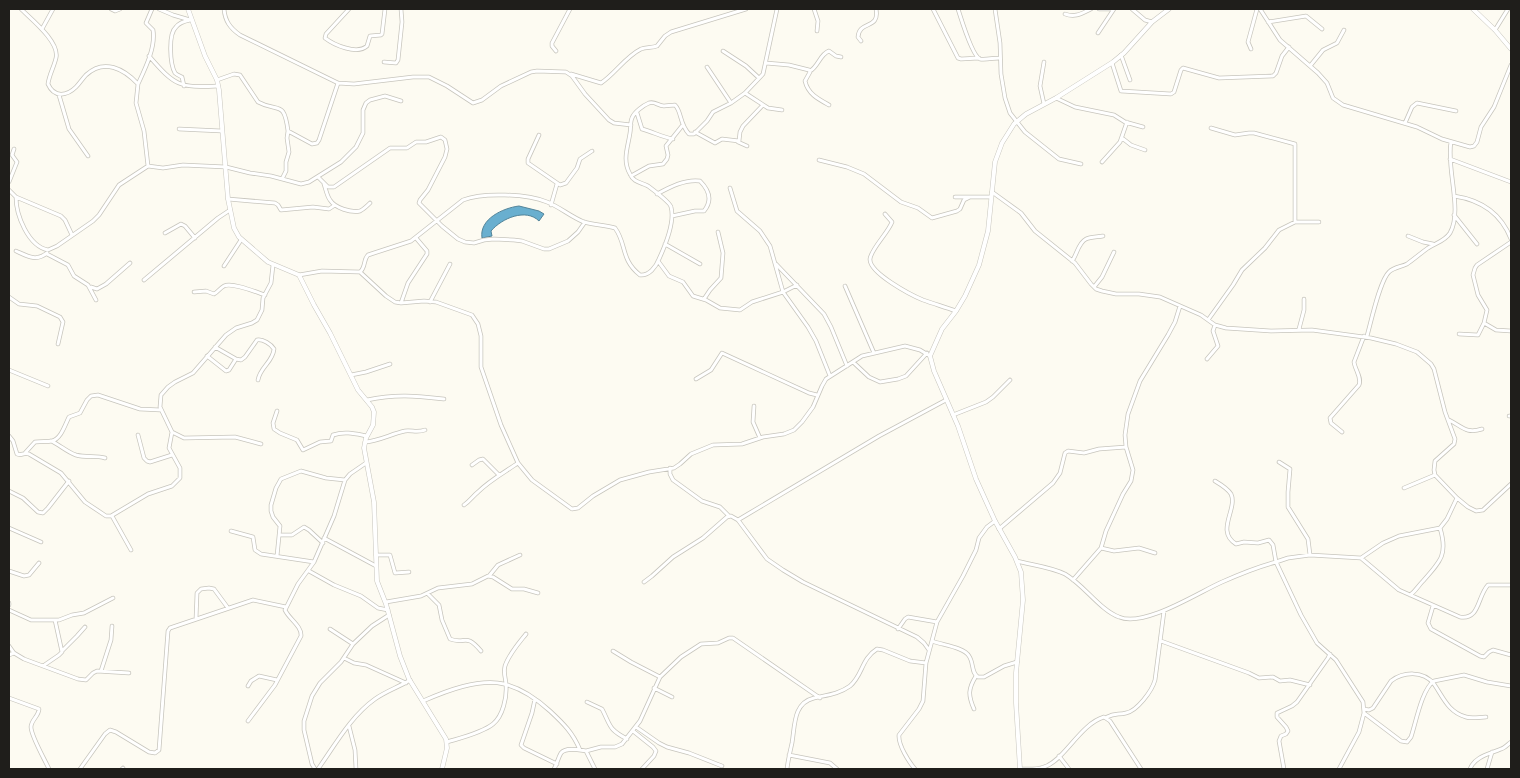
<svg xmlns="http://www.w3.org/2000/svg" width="1520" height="778" font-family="Overpass,sans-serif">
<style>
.water{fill:#69afcf;stroke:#538499}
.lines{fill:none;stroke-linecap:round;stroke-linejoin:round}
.minor-casing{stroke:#c7c5bd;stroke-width:4.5}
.tertiary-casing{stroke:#c7c5bd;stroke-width:5}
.minor{stroke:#fff;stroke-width:3}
.tertiary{stroke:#fff;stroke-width:4}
</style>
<rect width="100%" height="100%" fill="#fdfbf2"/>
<!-- water -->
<path class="water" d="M519 206 539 211 544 214 539 221C526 208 502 218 491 231L492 236 482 238C479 219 503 208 519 206Z"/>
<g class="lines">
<!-- minor casing -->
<g class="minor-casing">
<path id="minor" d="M21 9C31 19 60 42 56 58 54 67 49 75 48 84 54 98 67 96 76 87 80 83 83 78 86 75 104 58 124 69 138 84L136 103 144 131 148 166
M111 9 115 11 120 9
M159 9 173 15 190 20
M224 9C225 21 230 28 240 35L338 83 354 84 413 77H429L447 86 473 103 482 100 501 86 531 72 537 71 566 72 572 76 585 94 609 120 614 123 631 125
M349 9 326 34 325 38C334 45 357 55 367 46L370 36 381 35 382 34 385 9
M814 9 818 21 817 31
M933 9 958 58 961 59 979 58
M958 9C961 18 972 56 980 59 985 60 994 58 999 58
M995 9 1000 43 1001 74 1005 98 1010 113 1025 132 1059 159 1081 164
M1099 9H1113
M1132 9 1145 20 1152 22
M1260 9 1280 40 1318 73 1327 83 1333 98 1343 105 1417 127 1442 139 1470 147 1474 146 1477 142 1481 127 1494 107 1511 65
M1065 14C1076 18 1082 13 1091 9
M1268 22 1306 16 1322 29
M42 29 53 9
M1495 30 1508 9
M1098 33 1114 9
M861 41 858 37C859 20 880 30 876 9
M1251 49 1248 42 1257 9
M556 51 552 46V43L570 9
M723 51 746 66 759 78
M1121 55 1130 80
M149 56C175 86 179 88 218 86
M384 62 396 63 398 60 402 22 401 9
M1044 62 1040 86 1044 104
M766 63 789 65 809 70 810 72 805 81C808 94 818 99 829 105
M1112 63 1121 91 1171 94 1174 92 1181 70 1183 68 1219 78 1273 76 1276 73 1282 56 1289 47
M1310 66 1323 50 1337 43 1344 30
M707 67 731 103
M810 71C818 67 820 54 829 51L836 56 841 57
M571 74 601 83C615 74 625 57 641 49 646 47 652 48 657 46L665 36 671 32 746 9
M217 80 234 74 240 75 258 102C278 113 284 99 288 131L312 144 317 143 319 140 338 83
M138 84C145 69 156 47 153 30L146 23 152 9
M184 86 182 77C180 76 177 75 175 73 170 64 168 34 176 27 179 23 185 21 190 20
M745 93 768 108 782 110
M59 95 69 129 88 156
M1056 98 1075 107 1114 115 1125 122 1143 127
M637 113 642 129C653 132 662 137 673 139
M1405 123 1412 107 1417 103 1456 111
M1211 128 1235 135 1249 133H1254L1295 144V222
M179 129 222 131
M695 132 715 143 722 139 739 141 740 132 743 126 763 105
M539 135 528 159V163L560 185 566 183 577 168 580 159 592 151
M1122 138 1131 145 1145 150
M738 142 747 146
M1450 159 1511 182
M819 160 847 167 864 174 901 202 918 208 932 218 957 211 960 209 964 200 970 197
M1102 162 1120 142 1127 122
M631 176 649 166 663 164 667 159 668 155 666 146 682 126
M318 177 328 187H334L390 148H407L416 142H426L441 137 445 140 447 149 445 157 428 190 420 200 419 203 442 226 458 239 465 242 474 243 484 240 494 239 514 240 522 241 544 249H549L568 241 578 232 585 222
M282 179 286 171V162L289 152 287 138 288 131
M9 182 17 162 12 155 14 149
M324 184C326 190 327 196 330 200 335 208 351 213 360 211 364 209 367 206 370 203
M730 188 737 211 760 231 770 246 783 292 808 327 816 341 830 376
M9 190 16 197C16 215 28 246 48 250L57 246 93 221 99 215 119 185 148 166 163 168 183 165 226 167 250 173 271 176 301 184 309 182 341 162 356 147 363 133V110L366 103 370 100 385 96 401 101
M992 192 1021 213 1035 231 1075 263 1091 284 1096 289 1102 291 1116 294H1139L1160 297 1201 315 1215 325 1226 328 1271 331 1312 330 1371 338 1396 344 1417 352 1431 364 1434 369 1445 412 1455 439 1454 444 1435 461 1434 470 1435 475 1457 498 1468 507 1476 511 1483 510 1511 484
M657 194C670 187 685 179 700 181 709 190 713 200 704 211H695L672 216
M1454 196C1481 200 1501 213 1511 239
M16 197 61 216 65 220 72 235
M955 197H991
M228 199 275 203 278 205 281 210 313 207 329 209 335 205
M551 205 557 184
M885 214 892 222C888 233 871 249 870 259 869 273 911 295 923 300 934 304 945 307 956 311
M1454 215 1477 244
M165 233 181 224 185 226 195 238
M1408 236 1423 242 1433 244
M1511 242 1477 265 1475 268 1473 275 1478 295 1487 310 1484 323 1496 330 1511 331
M665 244 700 264
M16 251C27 256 36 262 47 253
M47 254 68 265 74 276 88 285 96 300
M658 261 669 276 683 282 693 296 706 300 720 308 740 310 752 302 783 292 797 285
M1072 261C1077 255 1078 243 1086 239 1090 237 1098 237 1103 236
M776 264 824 314 831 327 847 366
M224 266 241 240
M360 272C366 267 363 260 368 255L411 241 463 200C483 192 527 194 547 202 560 207 571 217 584 222 594 225 605 225 615 228 627 244 620 259 640 275 649 276 656 267 659 259 665 246 675 221 671 207 670 202 653 190 648 186 641 182 634 183 630 174 622 160 628 147 630 133 631 128 630 122 632 118 634 112 644 105 649 103 655 101 658 106 664 106 667 106 671 105 675 105 682 112 679 123 689 134H694L707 121 713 112 731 103 745 93 763 74 777 9
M299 275 322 271 360 272 386 296 395 302 401 303 424 301 436 302 472 315 478 324 481 336V367L501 425 518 463 532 480 572 509 578 508 593 496 620 480 649 472 674 468 680 464 691 454 713 445 742 444 763 437 784 434 794 430 802 422 813 407 822 386 826 379 862 356 905 346 920 350 930 356
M144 280 218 218 230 210
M845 286 874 353
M91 287 97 289 106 284 130 263
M1094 287 1102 277 1114 252
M194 292 206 291 214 294C218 292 220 288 224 286 232 282 256 292 265 295
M9 297 19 304 37 306 60 317 63 322 58 344
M704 299 710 290 721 278 723 253 718 232
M430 302 450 264
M401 303 408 283 427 254V251L416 238
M1208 320 1233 285 1242 270 1265 248 1279 230 1295 222H1319
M1299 329 1304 310V299
M1459 334 1478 335 1484 323
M1367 336C1371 322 1380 280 1389 272 1394 267 1401 267 1407 264 1414 259 1421 253 1428 248 1436 243 1445 241 1450 233 1463 211 1446 168 1451 142
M215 347 236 359 241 360 245 357 257 340C263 339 271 344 274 349 273 362 260 367 258 380
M207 356 226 371 229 370 236 359
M1207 359 1218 346 1213 331 1215 325
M853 362 869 377 880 382 898 379 906 376 927 353
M9 370 48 386
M351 375 366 372 390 364
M696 379 711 370 722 353 809 393 817 395
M367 400C396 394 415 396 444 399
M754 406 753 422 760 438
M277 411 273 423 274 429 280 433 297 440 303 450 320 442 331 441 333 435C345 431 356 434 367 436
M953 415 986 402 993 397 1010 380
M1509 416H1511
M1449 420C1463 427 1466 434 1482 429
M172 432 184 438 235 437 261 444
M1342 432 1331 423 1330 418 1359 385C1362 377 1355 370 1354 362L1364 336
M138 435 144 458 147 461 150 462 172 455
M9 436 13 441 17 454C22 456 24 452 29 454L61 473 85 502 106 516H111L148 494 172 486 180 478V468L169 448 172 432 160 407 161 395 168 387 175 382 193 373 226 335 236 328 252 323 257 320 262 310 263 298 271 283 273 265
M51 441C60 445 67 452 76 455 86 458 96 455 105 458
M365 442C379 441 391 434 405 431 412 430 417 433 425 430
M25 453 35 442C41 441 47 442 52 441 61 439 65 425 69 417L80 413 87 400 91 396 98 395 140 409 161 410
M1279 462 1290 469 1288 492V507L1308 539 1310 555
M472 465 479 460 483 459 499 475
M670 468V474L673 480 702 501 720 507 729 516
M1215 481C1220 484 1228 489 1231 494 1238 509 1215 531 1236 544L1244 542 1258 543 1269 540 1273 545 1276 562 1288 558 1310 555 1361 558 1399 590 1460 617C1480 620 1477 597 1488 585H1511
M1404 488 1435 475
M9 491 23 498 38 512 43 513 48 508 69 481
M464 505C470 501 473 496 478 492 490 480 505 472 518 463
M112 516 131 550
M738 520 879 436 946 400
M9 528 41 542
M999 529 1053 483 1060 473 1065 453 1068 451 1084 453 1099 449 1126 447
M231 531 253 537 255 550 261 554 314 562 334 516 345 480 350 474 366 463
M280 535H292L304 527 309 530 323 543
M324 538 376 566
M1101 548 1114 551 1139 548 1155 553
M376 555H390L395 573 409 572
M277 556 280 526 273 517 271 511V505L276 488 281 479 301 471 326 478 345 480
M1361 558 1383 543 1399 536 1440 528 1447 519 1457 498
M1017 561C1032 565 1051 567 1065 574 1084 585 1100 610 1119 617 1144 628 1199 592 1222 582 1240 574 1257 567 1276 562L1301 615 1317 643 1336 660 1363 702 1364 713 1359 732 1339 769
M9 571 24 576 29 575 39 563
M309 571 334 585 361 596 378 608 388 610
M489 576 498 565 520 555
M1073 580 1101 548 1106 531 1123 494 1131 481 1133 470 1126 447 1125 435 1128 414 1140 381 1168 335 1175 322 1180 306
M644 582 652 576 673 557 703 538 727 517 731 516 738 520 767 559 783 570 803 582 917 637 924 643 929 650
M428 594 439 605 442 620 450 639C466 645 465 632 481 651
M1410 595C1416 591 1418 586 1423 581 1441 561 1448 554 1440 528
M386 602 421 596 438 588 472 584 488 576 493 577 512 589H524L538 593
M9 603V605
M1433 606 1428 623 1431 629 1480 656 1484 657 1489 652 1493 650 1511 655
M9 610 31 620H59L72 615 84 613 113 598
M196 619 197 593 201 589 209 588 214 589 228 608
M330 629 353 644
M898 629 905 619 908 617 937 622
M932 641C942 645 964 647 969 656 974 663 971 673 978 677H984L1004 666 1017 662
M1161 641 1249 673 1259 678 1273 677 1280 681 1290 680 1310 685
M9 646 14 653 9 655
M62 651 77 636 85 627
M613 651 631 662 660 677
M14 653 24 659 78 679 86 680 93 673 97 671 129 673
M344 658 354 663 366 665 406 683
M43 666 59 655 62 652 55 620
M101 671 111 640 112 626
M248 686 251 681 259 676 277 680
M654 688 672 697
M9 698 39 709C39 716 31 720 31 727 31 736 45 760 49 769
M535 699 532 713 521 745 524 748 557 764
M423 701C446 691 479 678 504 684 521 688 538 700 550 711 564 724 573 733 580 750
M587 702 602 709C611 726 608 729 627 739
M974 709C968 695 968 689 976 676
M1364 709 1369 710 1373 708 1391 681C1403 672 1423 670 1434 684 1443 697 1448 712 1466 717 1472 719 1480 717 1486 717
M1364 713 1401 741 1407 742 1411 737C1416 722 1422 689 1434 681L1464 675 1487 682 1511 686
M1107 717C1115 713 1118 715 1126 713 1137 711 1152 691 1155 680L1164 611
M248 721 275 685 301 636C302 626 289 619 285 610L298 584 314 562
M349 726 355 750 356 769
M636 727 659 743 667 747 689 753 722 766
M633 731 653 747 656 751 654 756 642 769
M447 742C460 738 482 733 493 724 503 716 507 697 506 685 506 678 503 674 505 666 509 654 518 644 526 634
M586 751 601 747H615L622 744 640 721 660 677 681 657 701 644 718 643 729 638H733L820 698
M789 755 830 763 837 769
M1059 756 1069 769
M80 769 105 734 110 730 116 732 149 752 155 753 159 750 168 631 170 628 253 600 286 607
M122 769 123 768
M315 769 312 764 304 730V721L312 696 320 683 341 662 353 644 372 626 389 615
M318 769C335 745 351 716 375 699 386 691 399 687 410 680
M554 769C557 764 558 758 561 753 566 747 579 750 586 751L595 769
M787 769C788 760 790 752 792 743 795 726 793 703 814 698 827 695 839 694 850 686 863 675 861 659 877 649L883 650 910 661 926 663
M915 769C909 762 898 745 899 735L919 709 923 701 926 663 937 622 963 576 976 550 979 538 987 527 995 521
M1020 769C1027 769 1036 770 1044 767 1064 761 1080 724 1104 717L1110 721 1141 769
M1284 769 1279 741 1281 736 1286 734 1288 731 1286 727 1277 717V713L1292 706 1297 702 1328 658 1330 654
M1470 769C1475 756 1490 754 1501 749 1505 748 1508 744 1511 742
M1487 769 1492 752"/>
</g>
<!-- tertiary casing -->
<g class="tertiary-casing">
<path id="tertiary" d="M188 9 205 56 217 80 219 90 228 199 234 228 239 237 268 262 299 275 314 305 330 333 358 390 372 407 374 412 373 425 366 438 364 448 374 502 377 581 386 604 400 656 409 679 446 739 447 748 442 769
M1473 9 1495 30 1511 49
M1020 769 1016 703V673L1023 600 1021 572 1015 557 995 521 976 479 958 426 934 371 930 356 942 329 956 311 965 296 979 265 988 231 995 162 1002 143 1014 124 1026 114 1056 98 1113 62 1124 53 1152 22 1169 9"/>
</g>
<!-- minor -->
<use href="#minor" class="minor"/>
<!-- tertiary -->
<use href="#tertiary" class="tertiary"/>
</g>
<!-- border -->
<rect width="1520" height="778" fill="none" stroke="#1f1e1b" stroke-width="20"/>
</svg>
